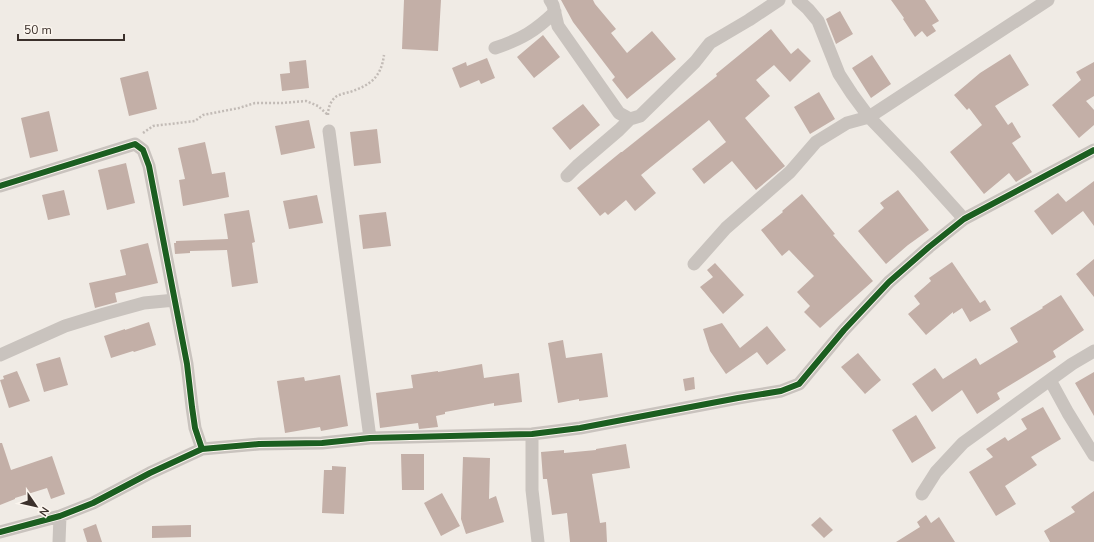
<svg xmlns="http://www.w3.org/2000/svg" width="1094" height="542" font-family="'Nunito Sans',sans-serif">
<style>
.building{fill:#c3afa7}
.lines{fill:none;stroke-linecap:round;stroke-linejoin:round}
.path{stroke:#c2bbb6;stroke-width:2.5;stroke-dasharray:2 2;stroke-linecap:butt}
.minor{stroke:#c9c3be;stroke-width:13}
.cycleway-casing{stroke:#fbf5ee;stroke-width:8}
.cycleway{stroke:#1b5e20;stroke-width:6}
</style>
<rect width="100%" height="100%" fill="#f0ebe5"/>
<!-- building -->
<path class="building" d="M404 0H441L438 51 402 49Z
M561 0H593L595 4 616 29 611 33 627 53 652 31 676 59 627 99 612 80 615 77 573 22Z
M891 0H925L939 21 932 25 936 31 927 37 922 31 915 37 903 19 904 18Z
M840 11 853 34 836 44 826 19Z
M771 29 791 54 798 48 811 61 790 82 774 65 756 80 770 96 745 118 785 166 756 190 732 161 704 184 692 169 726 142 709 120 641 175 656 193 635 211 626 200 608 215 605 212 600 216 577 188 621 152H622L717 76 716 74Z
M543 35 560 57 534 78 517 57Z
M1010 54 1029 85 995 106 1008 125 1012 122 1021 137 1012 143 1032 172 1016 182 1009 173 984 194 950 152 982 125 969 108 967 110 954 95 980 73Z
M872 55 891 84 871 98 852 68Z
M487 58 495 78 481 84 479 80 460 88 452 68 466 62 467 66Z
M306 60 309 88 282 91 280 74 290 73 289 62Z
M1094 62V96L1086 101 1094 110V125L1079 138 1052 105 1081 80 1076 72Z
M148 71 157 109 129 116 120 78Z
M819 92 835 119 810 134 794 107Z
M583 104 600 125 570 150 552 128Z
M49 111 58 151 30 158 21 118Z
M309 120 315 148 281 155 275 126Z
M377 129 381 163 354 166 350 132Z
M205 142 212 174 225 172 229 197 183 206 179 180 185 179 178 148Z
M126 163 135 203 107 210 98 170Z
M1094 181V226L1083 211 1052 235 1034 211 1058 193 1066 202Z
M64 190 70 215 48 220 42 195Z
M898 190 929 230 908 245 886 264 858 231 884 208 880 203Z
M802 194 835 234 833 235 873 281 820 328 804 312 810 306 797 292 814 276 789 250 782 256 761 230 783 212 782 211Z
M317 195 323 223 289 229 283 201Z
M249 210 255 242 252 243 258 283 232 287 227 250 190 251V253L175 254 174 243H176V241L228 239 224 214Z
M386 212 391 246 363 249 359 215Z
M148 243 158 283 115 293 117 302 95 308 89 283 126 275 120 250Z
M1094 259V297L1076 274Z
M952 262 980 303 985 300 991 310 970 322 962 308 953 314V312L926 335 908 314 920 304 914 296 931 281 929 278Z
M715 263 744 295 723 314 700 287 713 277 707 270Z
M1061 295 1084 330 1053 351 1056 357 997 393 1000 399 977 414 962 390 932 412 912 384 935 368 943 379 976 358 980 365 1018 342 1010 328 1043 308 1042 307Z
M149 322 156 345 134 352 133 351 111 358 104 336 125 329V330Z
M722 323 740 348 767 326 786 350 767 365 757 352 726 374 710 351 703 329Z
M563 340 566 358 602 353 608 397 579 401V399L558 403 548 343Z
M858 353 881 380 865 394 841 367Z
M60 357 68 385 44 392 36 364Z
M482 364 484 378 519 373 522 402 494 406V403L445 412V414L436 416 438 427 419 429 418 423 380 428 376 393 413 388 411 375 438 371V372Z
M17 371 30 401 9 408 0 380 4 379 3 376Z
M1094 372V416L1075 383Z
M340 375 348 426 321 431 320 427 285 433 277 381 304 377 305 381Z
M694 377 695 389 685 391 683 379Z
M1043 407 1061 439 1031 457 1037 465 1005 486 1016 504 996 516 969 472 993 457 986 449 1005 437 1008 441 1027 429 1021 419Z
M916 415 936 448 912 463 892 430Z
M0 443H2L11 470 52 456 65 494 51 499 47 488 15 498V499L0 505Z
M626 444 630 468 592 474 600 523 606 522 607 542H570L567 513 552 515 547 479H543L541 452 564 450V453L596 450V449Z
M401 454H424V490H402Z
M463 457 490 458 489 499 496 496 504 522 466 534 461 519Z
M332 466 346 467 344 514 322 513 324 470H332Z
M1094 491V542H1050L1044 531 1075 512 1071 507Z
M442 493 460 526 441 536 424 503Z
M926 515 931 523 939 517 955 542H896L920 527 917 522Z
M820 517 833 530 824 538 811 525Z
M96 524 102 542H87L83 529Z
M191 525V537L152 538V526Z"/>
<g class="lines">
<!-- path -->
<path class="path" d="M328 115C328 107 331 100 337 96 341 94 346 93 350 92 370 85 381 78 384 55
M143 133 153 126 195 121 203 115 239 108 255 103H282L306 101 318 106 328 115"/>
<!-- minor -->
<path class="minor" d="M550 0 553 5 558 26 619 113 630 119
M798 0 808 9 818 21 839 74 852 94 869 117 918 168 964 219
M495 48C522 39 535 31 555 12
M329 131 370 438
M567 176 577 166 619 130 630 119 640 116 695 62 710 43 749 20 779 0
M0 186 135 144 143 150 149 166 187 364 192 407 195 428 202 449
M694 264 726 228 790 172 816 142 847 123 869 117 1048 0
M0 355 65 326 104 314 144 303 175 300
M1050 380 1068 413 1094 455
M532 434V490L538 542
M922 494 936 472 963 443 1072 364 1094 351
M0 532 60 516 93 503 150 473 202 449 259 444 322 443 370 438 532 434 580 428 738 398 781 391 799 384 844 330 889 282 929 247 964 219 1094 150
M59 542 60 516"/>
<!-- cycleway casing -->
<g class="cycleway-casing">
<path id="cycleway" d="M0 186 135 144 143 150 149 166 187 364 192 407 195 428 202 449
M0 532 60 516 93 503 150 473 202 449 259 444 322 443 370 438 532 434 580 428 738 398 781 391 799 384 844 330 889 282 929 247 964 219 1094 150"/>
</g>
<!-- cycleway -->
<use href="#cycleway" class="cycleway"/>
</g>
<!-- north arrow -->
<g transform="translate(36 506) rotate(124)" stroke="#fbf5ee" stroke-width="3" paint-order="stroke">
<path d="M0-3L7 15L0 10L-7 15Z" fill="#3b302b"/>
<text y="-6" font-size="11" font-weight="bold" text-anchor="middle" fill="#3b302b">N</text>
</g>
<!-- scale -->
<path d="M18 34v6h106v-6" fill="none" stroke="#3b302b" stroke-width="2"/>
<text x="24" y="34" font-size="12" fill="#3b302b" stroke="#fbf5ee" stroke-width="3" paint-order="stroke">50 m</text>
</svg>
